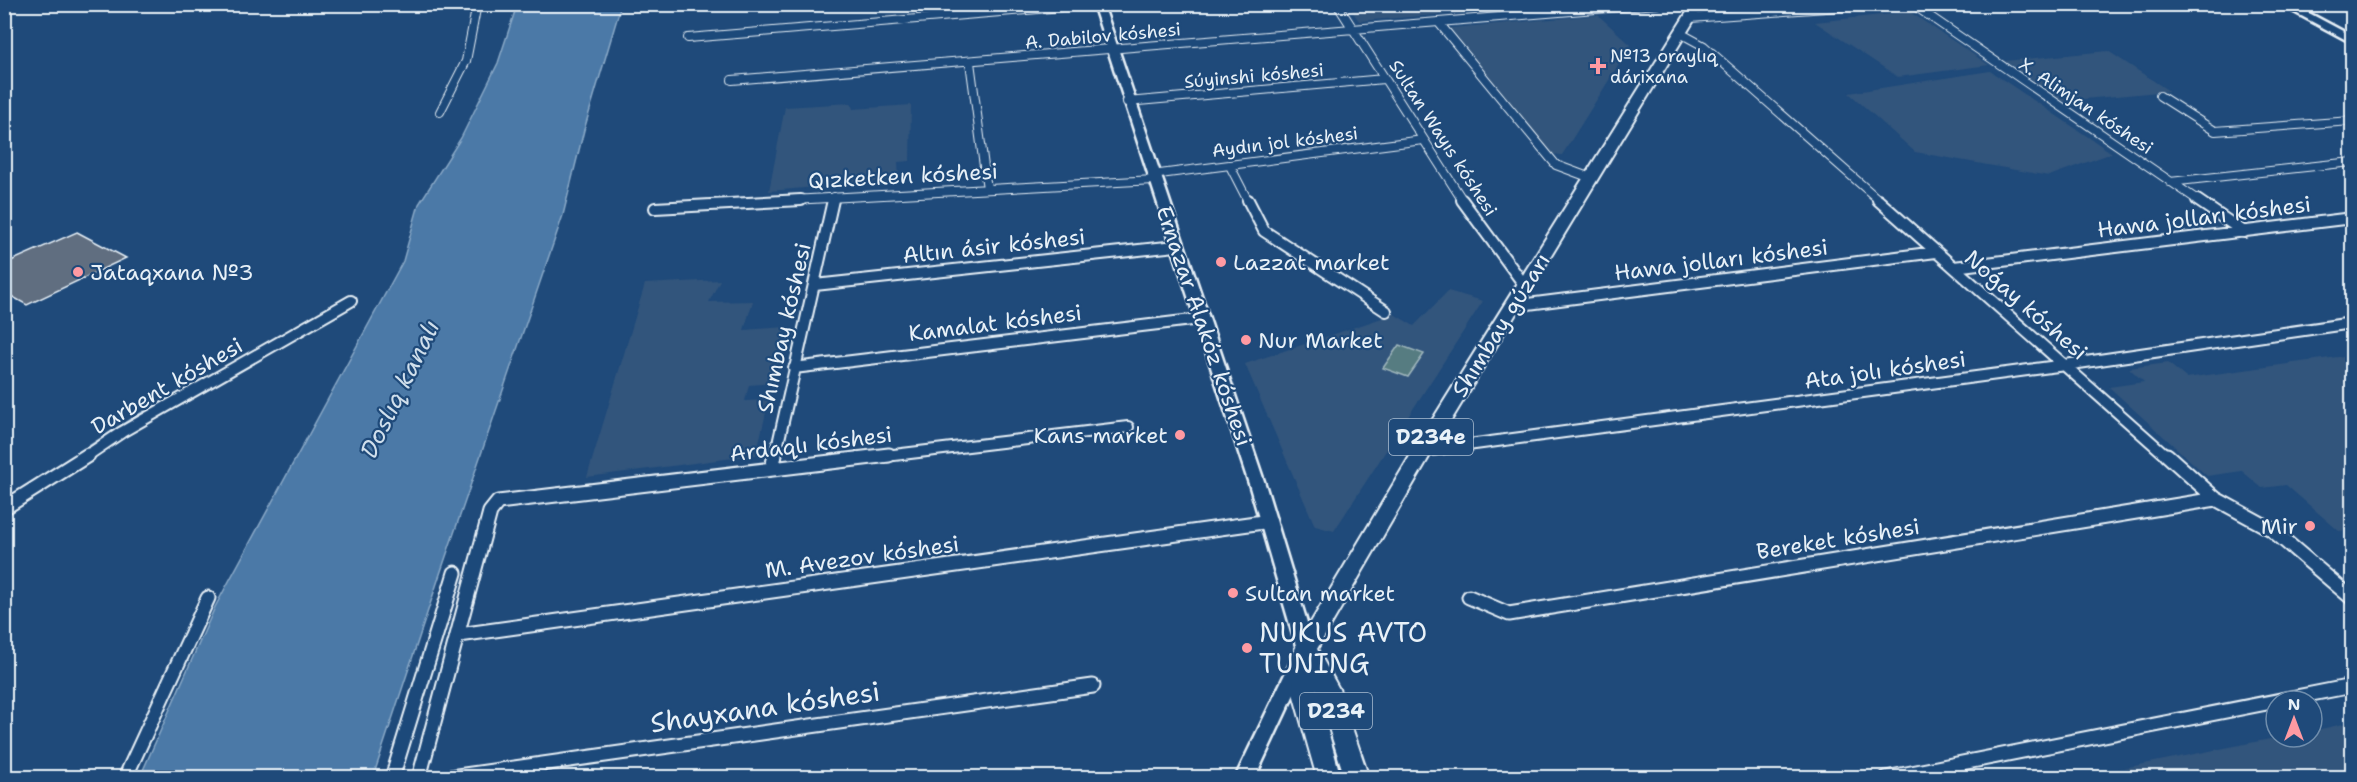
<svg xmlns="http://www.w3.org/2000/svg" width="2357" height="782" font-family="'Shantell Sans',sans-serif">
<style>
.built{fill:#32557c}
.green{fill:#567b81;stroke:#9fb6bc;stroke-width:1.5}
.water{fill:#4b79a7;stroke:#8aa9c7;stroke-width:1.5}
.lines{fill:none;stroke-linecap:round;stroke-linejoin:round}
.stream{stroke:#8aa9c7;stroke-width:4}
.building{fill:#606e80;stroke:#e8f1f8;stroke-width:1.5}
.street-far2-casing{stroke:#e8f1f8;stroke-width:10}
.street-far1-casing{stroke:#e8f1f8;stroke-width:14}
.street-casing{stroke:#e8f1f8;stroke-width:17}
.secondary-casing{stroke:#e8f1f8;stroke-width:5}
.primary-casing{stroke:#e8f1f8;stroke-width:4}
.street-far2{stroke:#1f4a7a;stroke-width:8}
.street-far1{stroke:#1f4a7a;stroke-width:10}
.street{stroke:#1f4a7a;stroke-width:13}
.secondary{fill:#1f4a7a;fill-rule:evenodd}
.primary{fill:#1f4a7a;fill-rule:evenodd}
.poi-dot{fill:#ff9aa2;stroke:#1f4a7a;stroke-width:2}
.labels{text-anchor:middle;dominant-baseline:central;stroke-width:4.5;stroke-linejoin:round;paint-order:stroke}
.far-street-label{font-size:18px;fill:#e8f1f8;stroke:#1f4a7a}
.far-poi-label{font-size:18px;fill:#e8f1f8;stroke:#1f4a7a;text-anchor:start}
.shield{fill:#1f4a7a;stroke:#acbfd2;stroke-width:1.5}
.shield-label{font-size:21px;font-weight:bold;fill:#e8f1f8}
.street-label{font-size:22px;fill:#e8f1f8;stroke:#1f4a7a}
.poi-label{font-size:22px;fill:#e8f1f8;stroke:#1f4a7a;text-anchor:start}
.water-label{font-size:24px;font-style:italic;fill:#d0dfec;stroke:#1f4a7a}
.near-poi-label{font-size:27px;fill:#e8f1f8;stroke:#1f4a7a;text-anchor:start}
.near-street-label{font-size:27px;fill:#e8f1f8;stroke:#1f4a7a}
</style>
<rect width="100%" height="100%" fill="#1f4a7a"/>
<filter id="ink" filterUnits="userSpaceOnUse"><feTurbulence type="fractalNoise" baseFrequency=".0167" numOctaves="2"/><feDisplacementMap in="SourceGraphic" scale="12" xChannelSelector="R" yChannelSelector="G"/><feConvolveMatrix kernelMatrix="1 2 1 2 8 2 1 2 1" color-interpolation-filters="sRGB"/></filter>
<g filter="url(#ink)">
<!-- built -->
<path class="built" d="M1518 4 1521 8 1359 21 1348 5Z
M1910 12 1989 65 1898 77 1815 22Z
M1598 15 1631 45 1562 155 1552 154 1450 28Z
M2108 51 2169 91 2063 101 2005 61Z
M1990 71 2112 153 2049 176 1915 152 1849 93Z
M851 103 853 109 911 105 910 161 898 162 899 180 769 191 785 107Z
M720 280 709 302 753 301 744 330 786 327 774 383 749 385 745 401 769 400 756 455 587 477 645 284Z
M1448 291 1483 301 1334 531 1315 526 1245 364 1394 314 1414 326Z
M2352 355V530L2339 531 2286 485 2262 488 2242 471 2207 476 2109 387 2144 382 2129 368 2168 363 2186 378Z
M2352 722V777H2079L2280 737H2312V731Z"/>
<!-- green -->
<path class="green" d="M1399 345 1424 354 1408 377 1383 368Z"/>
<!-- water -->
<path class="water" d="M517 5H621L584 130 563 215 440 574 373 777H140L215 607 403 261 419 204 461 138 498 63Z"/>
<g class="lines">
<!-- stream -->
<path class="stream" d="M85 450 136 417 179 394"/>
</g>
<!-- building -->
<path class="building" d="M77 232 126 258 27 305 4 292V264Z"/>
<g class="lines">
<!-- street-far2 casing -->
<g class="street-far2-casing">
<path id="street-far2" d="M1337 4 1463 201
M1912 4 2199 201
M2294 9 2346 4
M1690 18 1882 4
M1439 23 1556 165 1591 178
M1680 33 1704 46 1880 201
M688 38 1098 4
M970 62 987 189
M732 80 1657 4
M2160 96 2215 131 2352 121
M1127 102 1384 79
M440 112 466 61 477 4
M1230 166 1248 201
M1152 175 1423 140
M2170 182 2352 162
M774 201 1154 180
M833 201 834 197"/>
</g>
<!-- street-far1 casing -->
<g class="street-far1-casing">
<path id="street-far1" d="M1248 200 1264 231 1386 311
M1462 200 1525 286
M1878 200 2168 457
M2197 200 2244 232
M655 208 801 200
M1954 267 2352 218
M815 285 1176 246
M1512 306 1936 252
M794 368 1200 319
M1423 451 2065 365 2352 323
M85 457 122 432 351 301
M775 457 833 200
M877 457 1128 427"/>
</g>
<!-- street casing -->
<g class="street-casing">
<path id="street" d="M2167 455 2216 499 2271 529 2352 598
M772 468 775 455
M4 508 88 455
M1469 597 1509 614 2216 499
M459 635 1270 521
M125 778 208 598
M392 778 455 573
M419 778 490 512 498 502 889 455
M443 778 1093 686
M1886 778 2352 686"/>
</g>
<!-- secondary casing -->
<g class="secondary-casing">
<path id="secondary" d="M1093 4H1103L1266 487 1315 649 1255 778H1235L1297 649 1250 487Z
M2279 4H2292L2352 36V43Z"/>
</g>
<!-- primary casing -->
<g class="primary-casing">
<path id="primary" d="M1692 4H1704L1432 452 1317 649 1339 689 1369 778H1345L1316 688 1341 778H1317L1293 693 1295 649 1416 446Z"/>
</g>
<!-- street-far2 -->
<use href="#street-far2" class="street-far2"/>
<!-- street-far1 -->
<use href="#street-far1" class="street-far1"/>
<!-- street -->
<use href="#street" class="street"/>
<!-- secondary -->
<use href="#secondary" class="secondary"/>
<!-- primary -->
<use href="#primary" class="primary"/>
</g>
</g>
<!-- markers -->
<g class="poi-dot">
<path d="M1595 57h6v6h6v6h-6v6h-6v-6h-6v-6h6z"/>
<circle cx="1221" cy="262" r="6"/>
<circle cx="78" cy="272" r="6"/>
<circle cx="1246" cy="340" r="6"/>
<circle cx="1180" cy="435" r="6"/>
<circle cx="2310" cy="526" r="6"/>
<circle cx="1233" cy="593" r="6"/>
<circle cx="1247" cy="648" r="6"/>
</g>
<g class="labels">
<!-- far-street labels -->
<g class="far-street-label">
<text transform="translate(1103 36) rotate(-5)">A. Dabilov kóshesi</text>
<text transform="translate(1254 76) rotate(-5)">Súyinshi kóshesi</text>
<text transform="translate(2086 106) rotate(34)">X. Alimjan kóshesi</text>
<text transform="translate(1443 138) rotate(57)">Sultan Wayıs kóshesi</text>
<text transform="translate(1285 142) rotate(-7)">Aydın jol kóshesi</text>
</g>
<!-- far-poi labels -->
<g class="far-poi-label">
<text x="1610" y="56">№13 oraylıq<tspan x="1610" dy="21">dárixana</tspan></text>
</g>
<!-- shield labels -->
<g class="shield">
<rect x="1389" y="419" width="84" height="36" rx="4.5"/>
<rect x="1300" y="693" width="72" height="36" rx="4.5"/>
</g>
<g class="shield-label">
<text x="1431" y="437">D234e</text>
<text x="1336" y="711">D234</text>
</g>
<!-- street labels -->
<g class="street-label">
<text transform="translate(903 176) rotate(-3)">Qızketken kóshesi</text>
<text transform="translate(2204 217) rotate(-7)">Hawa jolları kóshesi</text>
<text transform="translate(994 246) rotate(-6)">Altın ásir kóshesi</text>
<text transform="translate(1721 260) rotate(-7)">Hawa jolları kóshesi</text>
<text transform="translate(2026 305) rotate(41)">Noǵay kóshesi</text>
<text transform="translate(995 323) rotate(-7)">Kamalat kóshesi</text>
<text transform="translate(1501 325) rotate(-58)">Shımbay gúzarı</text>
<text transform="translate(1204 326) rotate(71)">Ernazar Alakóz kóshesi</text>
<text transform="translate(784 328) rotate(-77)">Shımbay kóshesi</text>
<text transform="translate(1885 370) rotate(-8)">Ata jolı kóshesi</text>
<text transform="translate(167 386) rotate(-30)">Darbent kóshesi</text>
<text transform="translate(811 444) rotate(-7)">Ardaqlı kóshesi</text>
<text transform="translate(1838 539) rotate(-9)">Bereket kóshesi</text>
<text transform="translate(862 557) rotate(-8)">M. Avezov kóshesi</text>
</g>
<!-- poi labels -->
<g class="poi-label">
<text x="1233" y="262">Lazzat market</text>
<text x="90" y="272">Jataqxana №3</text>
<text x="1258" y="340">Nur Market</text>
<text x="1168" y="435" text-anchor="end">Kans market</text>
<text x="2298" y="526" text-anchor="end">Mir</text>
<text x="1245" y="593">Sultan market</text>
</g>
<!-- water labels -->
<g class="water-label">
<text transform="translate(400 389) rotate(-64)">Doslıq kanalı</text>
</g>
<!-- near-poi labels -->
<g class="near-poi-label">
<text x="1259" y="632">NUKUS AVTO<tspan x="1259" dy="31">TUNING</tspan></text>
</g>
<!-- near-street labels -->
<g class="near-street-label">
<text transform="translate(765 707) rotate(-8)">Shayxana kóshesi</text>
</g>
</g>
<!-- margin -->
<rect width="2357" height="782" fill="none" stroke="#1f4a7a" stroke-width="24"/>
<rect x="12" y="12" width="2333" height="758" fill="none" stroke="#e8f1f8" stroke-width="2" filter="url(#ink)"/>
<!-- north arrow -->
<g transform="translate(2294 719)"><circle r="28" fill="#1f4a7a" stroke="#6f8dac" stroke-width="1.5"/>
<path d="M0-4.5L10 22L0 15L-10 22Z" fill="#ff9aa2"/>
<text y="-9" font-size="16" font-weight="bold" text-anchor="middle" fill="#e8f1f8">N</text>
</g>
</svg>
